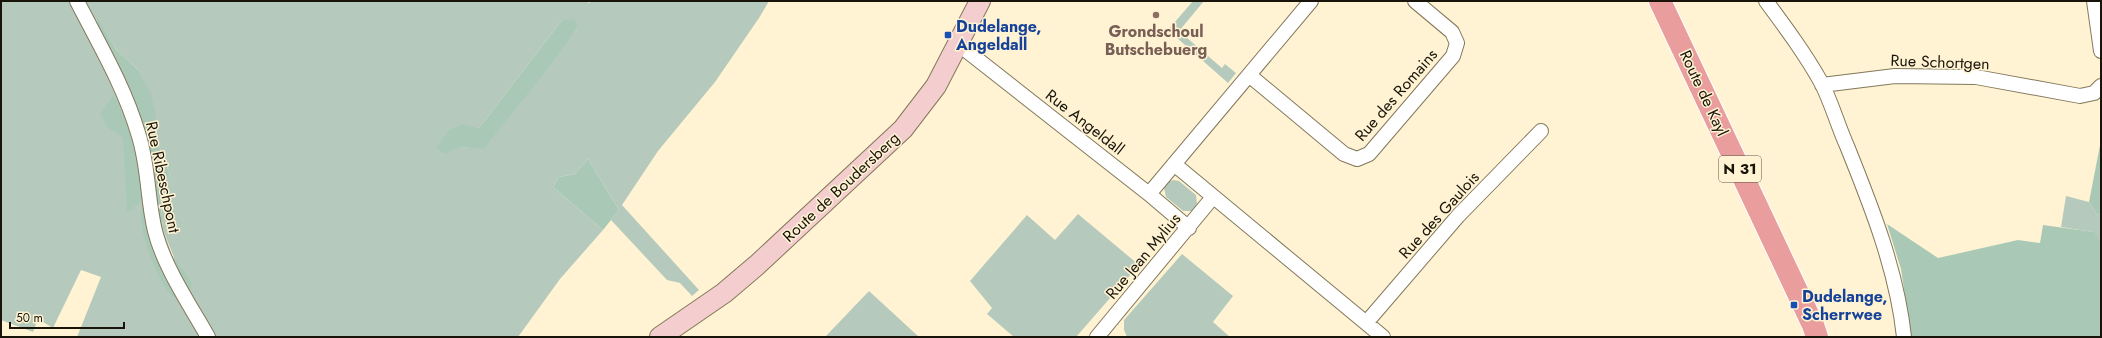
<svg xmlns="http://www.w3.org/2000/svg" width="2102" height="338" font-family="Jost,sans-serif">
<style>
.green{fill:#b5cabd;fill-rule:evenodd}
.forest{fill:#a9c9b6}
.lines{fill:none;stroke-linecap:round;stroke-linejoin:round}
.street-casing{stroke:#82785b;stroke-width:16}
.secondary-casing{stroke:#82785b;stroke-width:22}
.primary-casing{stroke:#fff;stroke-width:24}
.street{stroke:#fff;stroke-width:14}
.secondary{stroke:#f4cece;stroke-width:20}
.primary{stroke:#e99d9d;stroke-width:22}
.education-dot{fill:#8d6e63;stroke:#fff3d3;stroke-width:1.5}
.transit-dot{fill:#1a4fb4;stroke:#fff3d3;stroke-width:1.5}
.labels{text-anchor:middle;dominant-baseline:central;stroke-width:3;stroke-linejoin:round;paint-order:stroke}
.shield{fill:#fff3d3;stroke:#5d5746;stroke-width:1}
.shield-label{font-size:15px;font-weight:bold;fill:#181409}
.transit-label{font-size:16px;font-weight:bold;fill:#164399;stroke:#fff3d3;text-anchor:start}
.education-label{font-size:16px;font-weight:bold;fill:#785e54;stroke:#fff3d3}
.street-label{font-size:16px;fill:#181409;stroke:#fff3d3}
</style>
<rect width="100%" height="100%" fill="#fff3d3"/>
<!-- green -->
<path class="green" d="M1 1H71L115 80 181 297 202 337H77L101 277 81 270 53 328 38 319 33 332 1 320Z
M82 1H586L589 3 591 1H769L759 18 715 82 658 151 622 205 699 290 692 296 680 283 667 280 611 220 619 210 588 159 575 174 559 177 553 187 603 230 560 279 518 337H213L188 292 163 230 160 192 170 175 156 137V117L138 70 116 49 97 18 96 27ZM562 20 578 27 493 137 484 148 460 147 479 128Z
M1193 1H1204L1179 31 1222 68 1225 64 1236 73 1228 83 1168 30Z
M1174 180 1179 181 1196 195 1197 204 1192 211H1183L1166 197 1164 188 1170 181Z
M2066 196 2089 202 2097 214 2101 215V241L2093 232 2061 227Z
M1078 214 1139 265 1076 337H1014L987 314 992 308 970 281 1027 215 1055 240Z
M1182 254 1233 296 1213 322 1230 337H1127L1124 330V320Z
M869 291 919 337H825Z"/>
<!-- forest -->
<path class="forest" d="M97 17 116 49 138 70 151 94 156 117V137L170 175 160 192 163 230 172 255 192 283 190 290 177 299C162 293 145 245 142 228 140 219 142 208 143 200L127 213 123 138 107 127 100 114 113 95 123 110 96 38Z
M574 19 578 27 552 63 484 149 460 147 445 154 436 148 448 131 462 124 479 128 562 20Z
M2101 140V215L2097 214 2089 202Z
M588 159 619 210 603 230 553 187 559 177 575 174Z
M1887 224 1938 258 2018 240 2040 243 2043 225 2094 232 2101 241V337H1911L1901 269Z"/>
<g class="lines">
<!-- street casing -->
<g class="street-casing">
<path id="street" d="M77 1C99 44 124 86 138 133 149 166 147 199 155 231 164 267 190 305 208 337
M1766 1C1786 28 1806 55 1822 84 1832 104 1838 126 1847 146 1872 208 1897 271 1904 337
M2094 1 2101 51
M958 44 1149 194 1189 228
M1249 75 1344 154 1357 159 1369 154 1453 56 1457 43 1452 32 1415 1
M1822 85 1895 76 1976 77 2080 96 2094 93 2101 86
M1174 164 1383 337
M1149 194 1311 1
M1366 323 1458 216 1541 131
M1097 337 1213 197"/>
</g>
<!-- secondary casing -->
<g class="secondary-casing">
<path id="secondary" d="M660 337 724 293 757 265 903 129 936 86 980 1"/>
</g>
<!-- primary casing -->
<g class="primary-casing">
<path id="primary" d="M1660 1 1813 325 1817 337"/>
</g>
<!-- street -->
<use href="#street" class="street"/>
<!-- secondary -->
<use href="#secondary" class="secondary"/>
<!-- primary -->
<use href="#primary" class="primary"/>
</g>
<!-- markers -->
<circle class="education-dot" cx="1156" cy="15" r="4"/>
<g class="transit-dot">
<rect x="944" y="31" width="8" height="8" rx="2"/>
<rect x="1790" y="301" width="8" height="8" rx="2"/>
</g>
<g class="labels">
<!-- shield labels -->
<rect class="shield" x="1719" y="156" width="42" height="26" rx="3"/>
<g class="shield-label">
<text x="1740" y="169">N 31</text>
</g>
<!-- transit labels -->
<g class="transit-label">
<text x="956" y="26">Dudelange,<tspan x="956" dy="18">Angeldall</tspan></text>
<text x="1802" y="296">Dudelange,<tspan x="1802" dy="18">Scherrwee</tspan></text>
</g>
<!-- education labels -->
<g class="education-label">
<text x="1156" y="31">Grondschoul<tspan x="1156" dy="18">Butschebuerg</tspan></text>
</g>
<!-- street labels -->
<g class="street-label">
<text transform="translate(1940 62) rotate(2)">Rue Schortgen</text>
<text transform="translate(1704 93) rotate(65)">Route de Kayl</text>
<text transform="translate(1396 95) rotate(-49)">Rue des Romains</text>
<text transform="translate(1085 122) rotate(38)">Rue Angeldall</text>
<text transform="translate(163 177) rotate(78)">Rue Ribeschpont</text>
<text transform="translate(841 187) rotate(-43)">Route de Boudersberg</text>
<text transform="translate(1439 215) rotate(-48)">Rue des Gaulois</text>
<text transform="translate(1143 256) rotate(-50)">Rue Jean Mylius</text>
</g>
</g>
<!-- border -->
<rect width="2102" height="338" fill="none" stroke="#181409" stroke-width="4"/>
<!-- scale -->
<path d="M10 322v6h114v-6" fill="none" stroke="#181409" stroke-width="2"/>
<text x="16" y="322" font-size="12" fill="#181409" stroke="#fff3d3" stroke-width="3" paint-order="stroke">50 m</text>
</svg>
